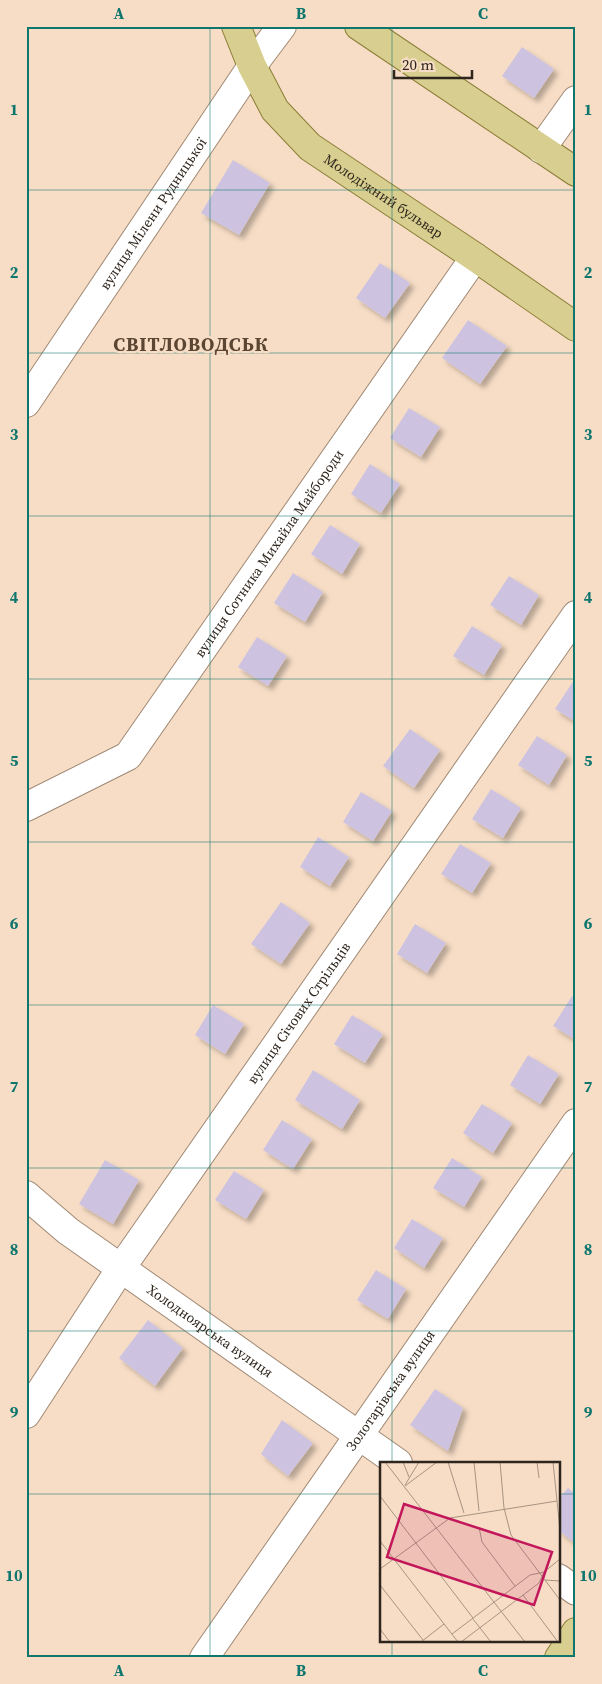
<svg xmlns="http://www.w3.org/2000/svg" width="602" height="1684" font-family="'Source Serif 4',serif">
<style>
.building{fill:#cdc3e0;filter:url(#shadow)}
.lines{fill:none;stroke-linecap:round;stroke-linejoin:round}
.minor-casing{stroke:#a08974;stroke-width:30}
.major-casing{stroke:#8b7e36;stroke-width:30}
.minor{stroke:#fff;stroke-width:28}
.major{stroke:#d7ce8f;stroke-width:28}
.grid{fill:none;stroke:#0f766e;stroke-width:1;stroke-opacity:0.55}
.labels{text-anchor:middle;dominant-baseline:central;stroke-width:4.5;stroke-linejoin:round;paint-order:stroke}
.street-label{font-size:14px;fill:#2e251c;stroke:#f7ddc6}
.district-label{font-size:19px;font-weight:bold;letter-spacing:1px;fill:#5b4633;stroke:#f7ddc6}
.inset-road{fill:none;stroke:#a79382;stroke-width:1}
.view{fill:#c2185b;fill-opacity:0.15;stroke:#c2185b;stroke-width:2.5}
.inset-edge{fill:none;stroke:#2e251c;stroke-width:2.5}
.neatline{fill:none;stroke:#0f766e;stroke-width:2}
.grid-label{font-size:16px;text-anchor:middle;font-weight:bold;fill:#0f766e}
</style>
<defs>
<filter id="shadow"><feDropShadow dx="4.5" dy="4.5" stdDeviation="2.5" flood-color="#0004"/></filter>
</defs>
<rect width="100%" height="100%" fill="#f7ddc6"/>
<!-- building -->
<path class="building" d="M522 47 554 69 534 98 502 76Z
M233 160 270 183 239 235 201 213Z
M380 263 410 283 385 318 356 298Z
M468 320 507 346 480 384 442 358Z
M409 408 440 427 421 457 390 438Z
M370 464 400 484 381 513 351 494Z
M330 525 360 544 342 574 311 554Z
M293 573 323 592 305 622 274 603Z
M509 576 539 595 521 625 490 605Z
M472 626 502 645 484 675 453 656Z
M257 637 287 656 268 686 238 667Z
M574 680 576 681V722L555 709Z
M410 729 440 750 414 788 383 766Z
M537 736 567 755 549 785 518 765Z
M491 789 521 808 503 838 472 819Z
M361 792 392 811 373 841 343 822Z
M318 837 349 857 330 886 300 867Z
M460 844 491 863 472 893 441 874Z
M281 902 310 923 281 964 251 944Z
M415 924 446 943 427 973 397 954Z
M572 996 576 999V1040L553 1026Z
M213 1005 244 1024 225 1054 195 1035Z
M352 1015 383 1034 365 1063 334 1044Z
M528 1055 559 1074 540 1104 510 1085Z
M313 1070 360 1100 342 1129 295 1100Z
M482 1104 512 1123 493 1153 463 1133Z
M282 1120 312 1139 293 1169 263 1150Z
M452 1158 482 1177 464 1207 433 1188Z
M105 1160 139 1180 113 1224 79 1204Z
M234 1171 264 1190 246 1219 215 1200Z
M412 1219 443 1238 424 1268 394 1248Z
M376 1270 406 1289 388 1319 357 1300Z
M148 1320 183 1348 155 1386 119 1358Z
M435 1389 463 1408 448 1451 410 1425Z
M282 1420 313 1443 288 1476 261 1454Z
M568 1488 576 1494V1544L558 1530V1499Z"/>
<g class="lines">
<!-- minor casing -->
<g class="minor-casing">
<g id="minor">
<path d="M541 149 576 100"/>
<path id="s1" d="M26 403 252 66 282 26"/>
<path id="s2" d="M26 807 128 756 475 257"/>
<path id="s3" d="M26 1195 68 1231 398 1463"/>
<path id="s4" d="M26 1414 121 1268 576 615"/>
<path d="M558 1578 576 1591"/>
<path id="s5" d="M204 1658 576 1123"/>
</g>
</g>
<!-- major casing -->
<g class="major-casing">
<g id="major">
<path id="s6" d="M236 26 252 66 275 110 310 147 475 257 576 327"/>
<path d="M359 26 576 172"/>
<path d="M559 1658 576 1632"/>
</g>
</g>
<!-- minor -->
<use href="#minor" class="minor"/>
<!-- major -->
<use href="#major" class="major"/>
</g>
<!-- grid -->
<path class="grid" d="M210 26V1658M392 26V1463M26 190H576M26 353H576M26 516H576M26 679H576M26 842H576M26 1005H576M26 1168H576M26 1331H576M26 1494H381M558 1494H576M392 1640V1658"/>
<g class="labels">
<!-- street labels -->
<g class="street-label">
<text stroke="none"><textPath href="#s6" startOffset="232">Молодіжний бульвар</textPath></text>
<text stroke="none"><textPath href="#s1" startOffset="228">вулиця Мілени Рудницької</textPath></text>
<text stroke="none"><textPath href="#s2" startOffset="361">вулиця Сотника Михайла Майбороди</textPath></text>
<text stroke="none"><textPath href="#s4" startOffset="485">вулиця Січових Стрільців</textPath></text>
<text stroke="none"><textPath href="#s3" startOffset="229">Холодноярська вулиця</textPath></text>
<text stroke="none"><textPath href="#s5" startOffset="326">Золотарівська вулиця</textPath></text>
</g>
<!-- district labels -->
<g class="district-label">
<text x="191" y="344">СВІТЛОВОДСЬК</text>
</g>
</g>
<!-- overview -->
<g transform="translate(380 1462)">
<rect width="180" height="180" fill="#f7ddc6"/>
<path class="inset-road" d="M5 0 145 180M23 0 29 15M68 0 84 51M94 0 99 49M120 0 124 46 131 73 180 138M157 0 159 16M173 0 180 68M25 23 39 0M25 24 57 0M0 34 93 156M99 65 102 80 135 124M0 79 78 180M0 107 70 56 177 39M165 118 180 119M0 123 43 178M143 133 178 180M93 157 111 180M0 167 10 180M72 172 150 113 164 110M41 180 64 162M81 180 159 121 164 110 180 97"/>
<path class="view" d="M24 42 172 90 154 143 7 95Z"/>
<rect width="180" height="180" class="inset-edge"/>
</g>
<!-- border -->
<rect width="602" height="1684" fill="none" stroke="#f7ddc6" stroke-width="55"/>
<!-- scale -->
<path d="M394 70v8h78v-8" fill="none" stroke="#2e251c" stroke-width="2.5"/>
<text x="402" y="70" font-size="15" fill="#2e251c" stroke="#f7ddc6" stroke-width="4" paint-order="stroke">20 m</text>
<rect x="28" y="28" width="546" height="1628" class="neatline"/>
<g class="grid-label">
<text x="119" y="19">A</text>
<text x="301" y="19">B</text>
<text x="483" y="19">C</text>
<text x="14" y="115">1</text>
<text x="588" y="115">1</text>
<text x="14" y="278">2</text>
<text x="588" y="278">2</text>
<text x="14" y="440">3</text>
<text x="588" y="440">3</text>
<text x="14" y="603">4</text>
<text x="588" y="603">4</text>
<text x="14" y="766">5</text>
<text x="588" y="766">5</text>
<text x="14" y="929">6</text>
<text x="588" y="929">6</text>
<text x="14" y="1092">7</text>
<text x="588" y="1092">7</text>
<text x="14" y="1255">8</text>
<text x="588" y="1255">8</text>
<text x="14" y="1418">9</text>
<text x="588" y="1418">9</text>
<text x="14" y="1581">10</text>
<text x="588" y="1581">10</text>
<text x="119" y="1676">A</text>
<text x="301" y="1676">B</text>
<text x="483" y="1676">C</text>
</g>
</svg>
